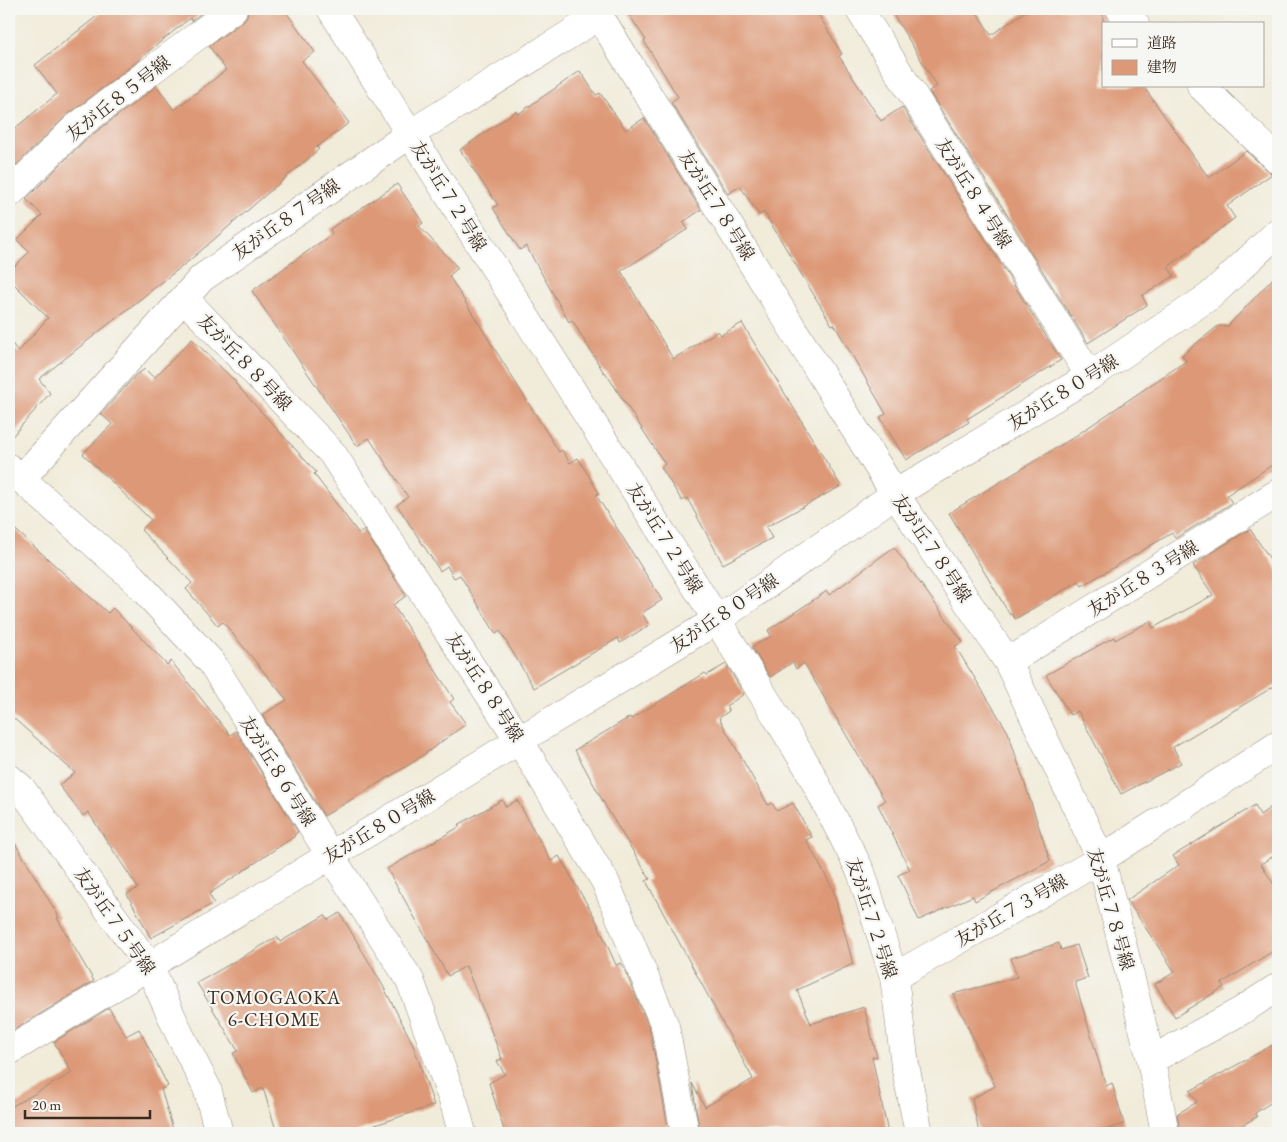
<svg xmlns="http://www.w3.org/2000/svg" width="1287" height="1142" font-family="'EB Garamond','Noto Serif JP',serif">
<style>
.building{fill:#d97}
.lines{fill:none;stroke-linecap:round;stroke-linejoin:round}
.street-casing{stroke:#968b7c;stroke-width:29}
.street{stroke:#fff;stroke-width:28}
.labels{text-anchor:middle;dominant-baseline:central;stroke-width:4.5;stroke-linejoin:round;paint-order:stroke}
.street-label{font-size:18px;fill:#3b2a1e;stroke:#f6f6f2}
.neighbourhood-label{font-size:19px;letter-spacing:1px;fill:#3b2a1e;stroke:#f6f6f2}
</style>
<rect width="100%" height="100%" fill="#f6f6f2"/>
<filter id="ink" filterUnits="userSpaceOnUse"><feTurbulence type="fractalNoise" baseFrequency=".02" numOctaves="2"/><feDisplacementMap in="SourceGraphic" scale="10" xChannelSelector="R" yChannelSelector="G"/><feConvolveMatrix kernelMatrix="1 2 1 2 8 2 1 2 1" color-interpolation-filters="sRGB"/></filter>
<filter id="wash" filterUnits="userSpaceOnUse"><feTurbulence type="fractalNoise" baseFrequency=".0096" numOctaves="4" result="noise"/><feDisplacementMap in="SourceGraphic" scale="20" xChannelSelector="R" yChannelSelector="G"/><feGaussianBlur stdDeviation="1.12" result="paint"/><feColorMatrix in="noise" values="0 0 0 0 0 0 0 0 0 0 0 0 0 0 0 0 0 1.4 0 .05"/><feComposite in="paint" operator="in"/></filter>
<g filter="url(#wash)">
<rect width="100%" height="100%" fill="#f1ecda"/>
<g id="blocks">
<!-- building -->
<path class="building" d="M106 9H207L191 21 190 18 139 59V60L66 116 9 172V133L57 94 35 65Z
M248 9H284L315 52 302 61 349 123 317 147 319 149 190 260 39 379 50 393 9 440V339L18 352 48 318 9 279V272L29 252 17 240 42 215 26 199 85 140 157 86 174 110 226 70 209 46 243 21 247 16Z
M625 9H815L842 54 839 56 881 121 902 107 1061 360 967 419 969 422 906 460 880 417 886 414 834 324 832 325 764 212 759 215 740 186 728 194 671 102 678 97 644 41 646 40Z
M890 9H975L991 35 1029 9H1103V86H1143L1209 178 1246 151 1272 174 1227 206 1235 218 1168 267 1174 276 1142 296 1147 305 1088 343 929 91 937 86Z
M580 71 596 95 600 93 626 130 644 118 701 210 683 222 688 229 621 271 673 359 718 331 721 335 742 323 841 486 766 527 772 538 723 564 687 498 682 501 661 467 665 464 605 372 604 373 572 320 569 322 526 246 520 250 493 208 498 205 460 150 516 111 518 114Z
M397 184 423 223 419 226 458 268 449 276 559 452 562 450 570 463 578 458 599 493 596 495 662 600 642 613 649 625 620 643 618 638 534 688 500 631 496 634 460 575 454 578 447 566 440 571 397 505 408 497 369 438 357 446 252 291 332 234 330 229Z
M1278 273V461L1227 495 1232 503 1176 538 1172 533 1082 586 1079 581 1015 619 1012 614 1010 615 949 513 1071 439 1186 361 1182 355 1218 326H1228Z
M192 339 236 382 235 383 316 472 314 474 359 534 364 530 406 596 393 605 454 699 450 702 466 724 412 763 324 816 262 715 287 700 223 622 218 626 186 589 192 583 141 530 151 520 83 454 112 424 101 414 136 375 145 369 154 378Z
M9 524 108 613 113 608 167 665 171 661 230 735 236 731 298 832 294 835 295 836 209 894 214 903 151 938 127 894 138 888 88 812 83 816 59 785 75 773 9 714Z
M1250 529 1278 571V684L1173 747 1181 763 1121 794 1078 711 1070 715 1046 675 1114 637 1115 640 1150 621 1153 628 1213 595 1193 565Z
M894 547 963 642 955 646 1008 732 1050 861 975 901 973 896 919 920 898 875 910 870 878 805 885 801 804 663 796 669 793 662 770 677 752 647 771 636 768 630 827 591 829 595Z
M726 664 744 694 726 706 729 711 719 718 768 805 772 803 777 811 793 803 812 837 806 840 833 889 853 964 797 990 811 1024 864 1007 877 1057H872L888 1133H700L692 1083 705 1107 753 1079 646 881 650 879 606 807 575 750 630 717 631 719 705 673 707 675Z
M502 800 506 807 517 800 551 861 559 856 594 916 616 965 621 963 623 966 650 1030 669 1133H505L489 1083 505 1074 497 1061 502 1059 466 966 448 976 387 869 459 827 458 825Z
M1278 802V853L1261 864 1278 891V948L1222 983 1224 987 1175 1017 1155 984 1175 972 1127 900 1179 865 1173 856 1255 805 1260 815Z
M9 833 59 917 57 918 94 981 9 1033Z
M340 913 382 984 412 1042 434 1105 352 1133H277L263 1088 253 1093 233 1053 238 1051 197 983 277 937 280 942 325 915 328 920Z
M1059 943 1061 950 1077 945 1088 978 1075 982 1106 1086 1112 1083 1124 1124 1095 1133H979L972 1099 995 1086 953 994 1017 977 1011 958Z
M109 1008 126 1036 139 1029 168 1086 161 1089 174 1133H9V1108L72 1073 54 1042Z
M1278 1042V1098L1255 1113 1257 1117 1228 1133H1180L1177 1114 1197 1102 1190 1091Z"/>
</g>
</g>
<g filter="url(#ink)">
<use href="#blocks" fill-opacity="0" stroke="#968b7c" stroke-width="1"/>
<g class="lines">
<!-- street casing -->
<g class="street-casing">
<path id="street" d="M331 9 717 620 807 766 861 872 894 977 905 1065 919 1133
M595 9 895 494 1008 662 1101 859 1151 1060 1165 1133
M859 9 1090 376
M1120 9 1135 24
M1201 86 1278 160
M9 194 75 128 233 9
M184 298 332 453 519 740 605 881 665 1026 685 1133
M9 468 132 577 212 663 330 855 410 980 455 1106 462 1133
M21 479 202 278 410 134 599 16
M1008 662 1278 493
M9 778 21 788 149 966 180 1035 207 1088 219 1133
M894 977 1101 859 1278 745
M9 1051 717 620 895 494 1090 376 1210 296 1278 232
M1151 1060 1241 1011 1278 987"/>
</g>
<!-- street -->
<use href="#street" class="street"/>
</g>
</g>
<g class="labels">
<!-- street labels -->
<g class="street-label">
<text transform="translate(118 98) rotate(-38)">友が丘８５号線</text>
<text transform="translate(974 193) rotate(58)">友が丘８４号線</text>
<text transform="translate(449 196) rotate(58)">友が丘７２号線</text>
<text transform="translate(717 205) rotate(58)">友が丘７８号線</text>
<text transform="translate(286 219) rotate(-35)">友が丘８７号線</text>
<text transform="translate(245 362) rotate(46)">友が丘８８号線</text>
<text transform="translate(1063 392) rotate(-32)">友が丘８０号線</text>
<text transform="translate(665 538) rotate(58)">友が丘７２号線</text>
<text transform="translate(932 548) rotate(56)">友が丘７８号線</text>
<text transform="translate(1143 578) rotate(-32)">友が丘８３号線</text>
<text transform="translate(724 613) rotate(-34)">友が丘８０号線</text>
<text transform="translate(485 687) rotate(57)">友が丘８８号線</text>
<text transform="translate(278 771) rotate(58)">友が丘８６号線</text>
<text transform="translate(379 826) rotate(-31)">友が丘８０号線</text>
<text transform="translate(1111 909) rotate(74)">友が丘７８号線</text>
<text transform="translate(1011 910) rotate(-30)">友が丘７３号線</text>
<text transform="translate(872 918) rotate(72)">友が丘７２号線</text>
<text transform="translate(115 921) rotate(55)">友が丘７５号線</text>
</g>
<!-- neighbourhood labels -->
<g class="neighbourhood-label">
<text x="274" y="997">TOMOGAOKA<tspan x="274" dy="22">6-CHOME</tspan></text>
</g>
</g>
<!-- margin -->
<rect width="1287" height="1142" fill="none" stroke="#f6f6f2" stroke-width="30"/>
<!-- legend -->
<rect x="1102" y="22" width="162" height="65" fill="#f6f6f2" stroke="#aba49d"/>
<rect x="1112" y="39" width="25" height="8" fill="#ffffff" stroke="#aba49d"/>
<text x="1147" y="48" font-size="15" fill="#3b2a1e">道路</text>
<rect x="1112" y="60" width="25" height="15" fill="#dd9977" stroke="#aba49d"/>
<text x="1147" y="72" font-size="15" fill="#3b2a1e">建物</text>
<!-- scale -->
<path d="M25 1110v8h125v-8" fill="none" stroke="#3b2a1e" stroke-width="2.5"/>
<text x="32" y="1110" font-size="15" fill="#3b2a1e" stroke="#f6f6f2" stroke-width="4" paint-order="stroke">20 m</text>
</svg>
